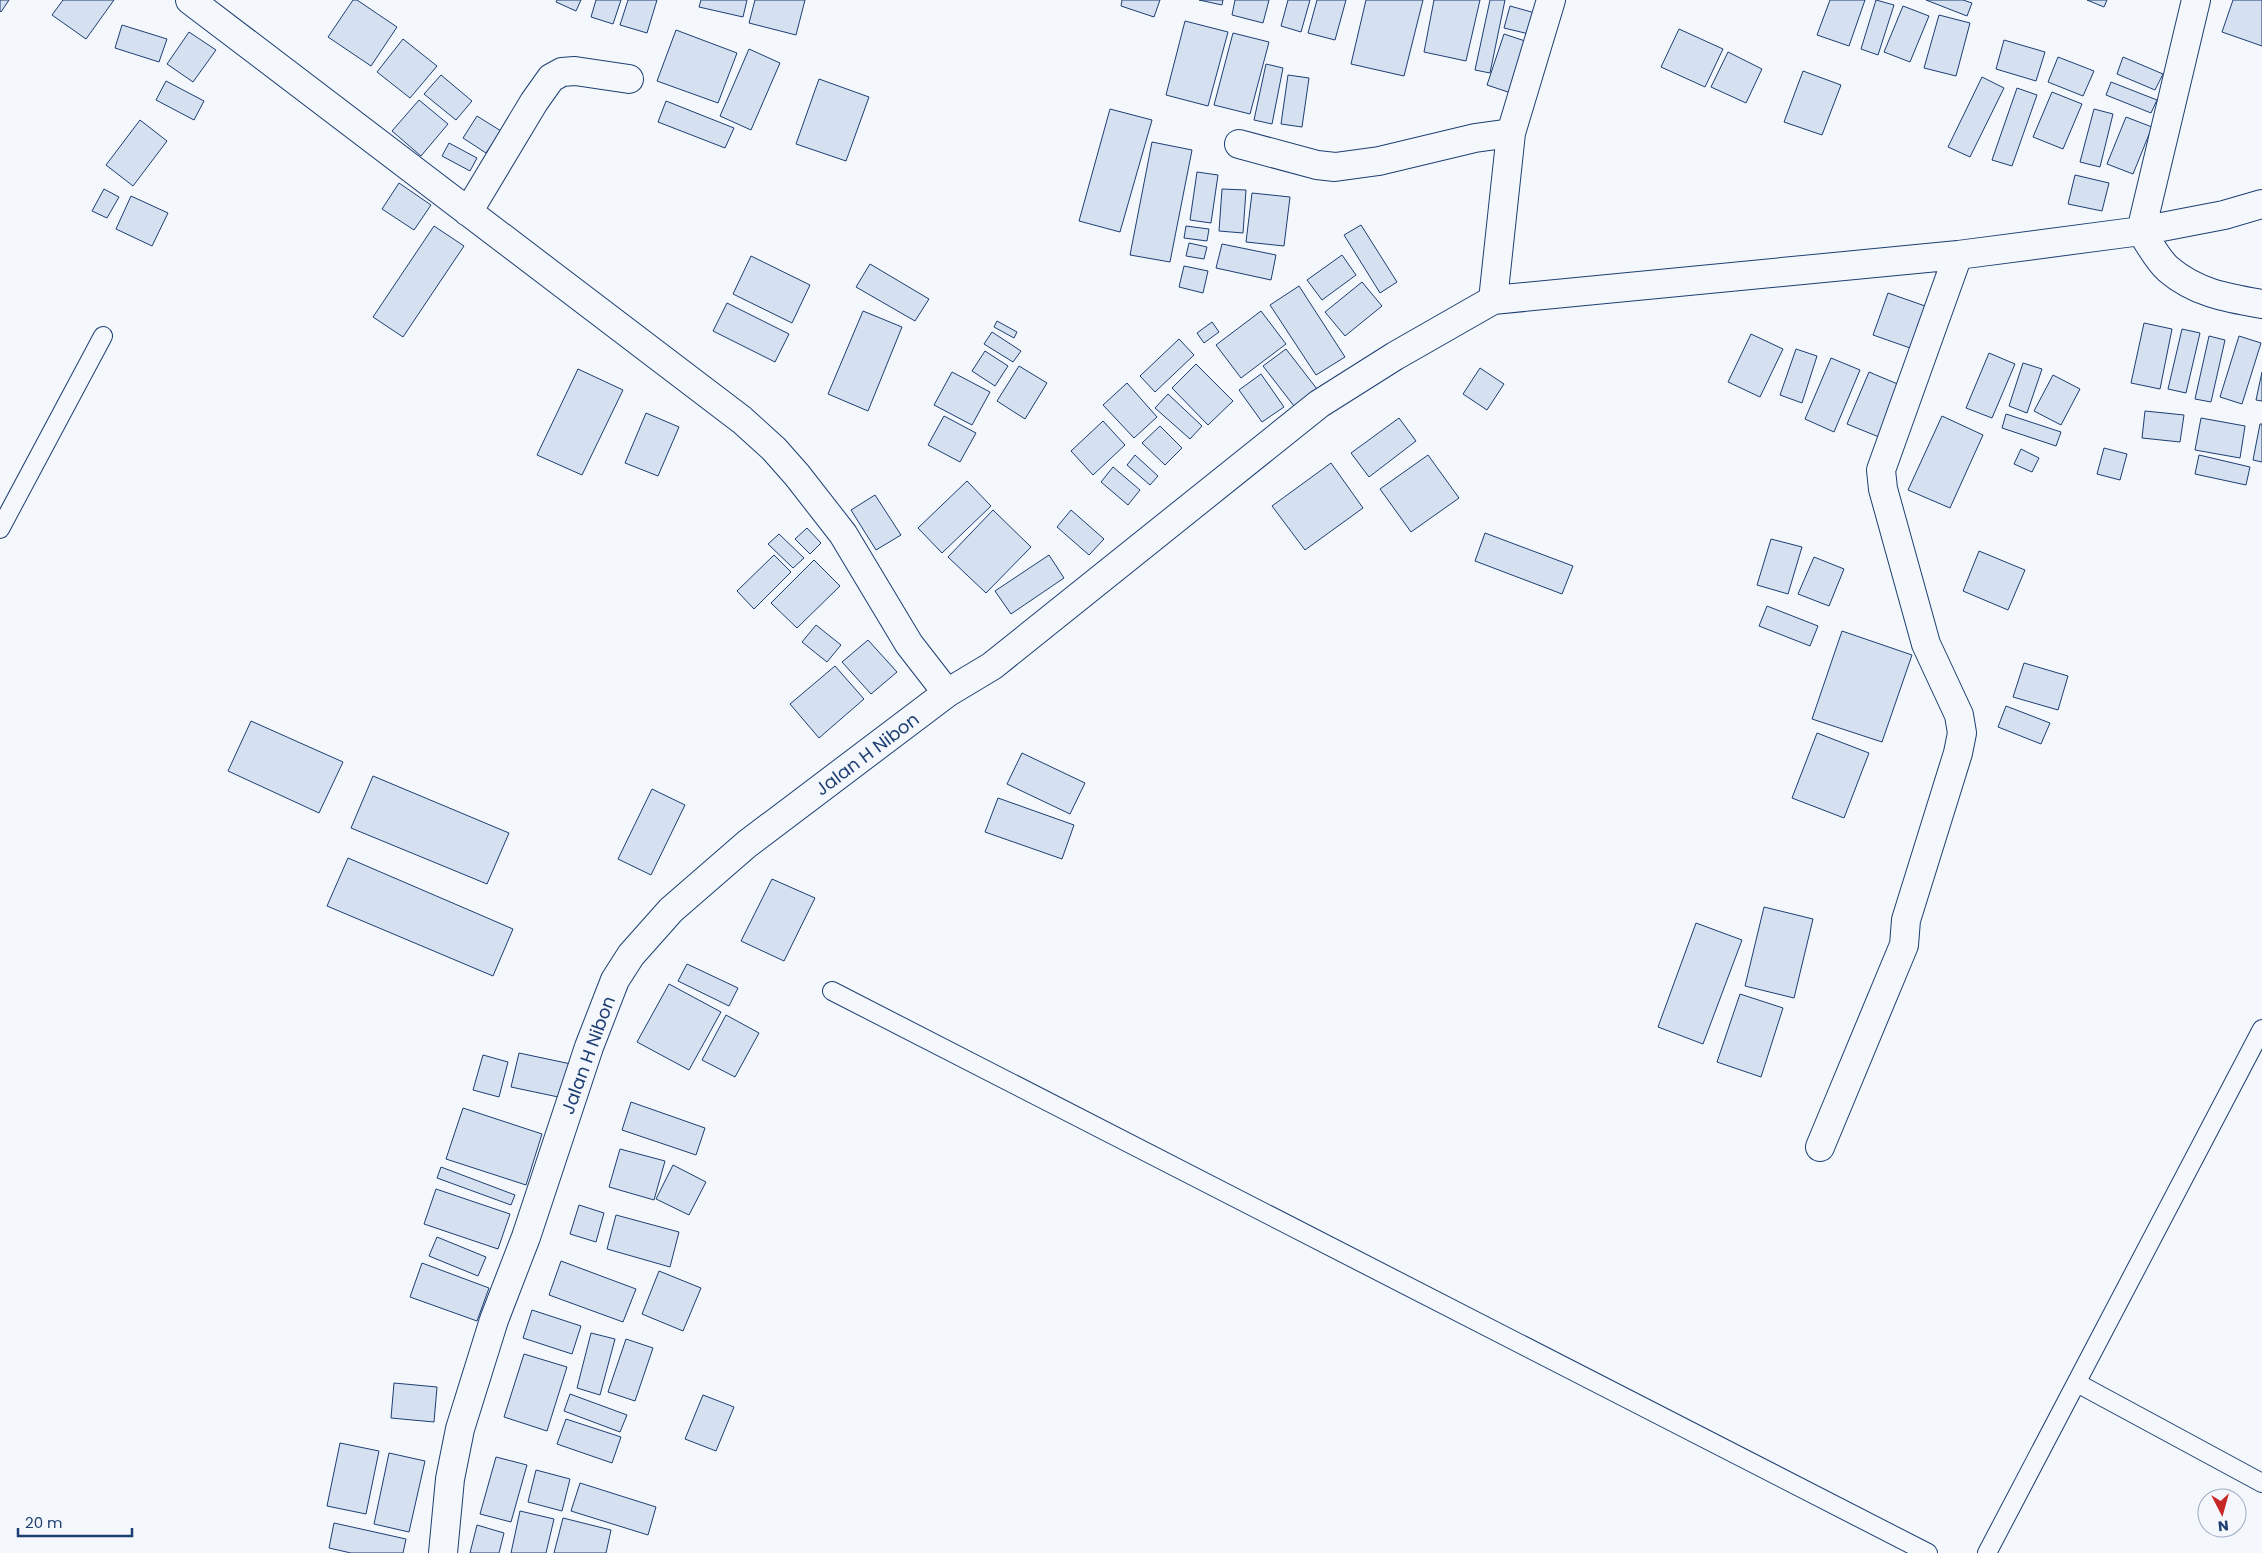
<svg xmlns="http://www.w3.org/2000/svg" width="2262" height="1553" font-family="Poppins,sans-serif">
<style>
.building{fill:#d5e0f0;stroke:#1d3f73}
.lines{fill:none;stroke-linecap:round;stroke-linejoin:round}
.service-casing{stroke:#1d3f73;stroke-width:20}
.minor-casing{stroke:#1d3f73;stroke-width:30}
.service{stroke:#f4f7fb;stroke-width:18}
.minor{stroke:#f4f7fb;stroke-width:28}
.labels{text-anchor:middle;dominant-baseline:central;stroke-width:4;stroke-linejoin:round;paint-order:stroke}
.street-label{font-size:18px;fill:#1d3f73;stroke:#f4f7fb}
</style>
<rect width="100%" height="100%" fill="#f4f7fb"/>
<!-- building -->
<path class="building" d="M0 0H9L1 12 0 11Z
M63 0H114L86 39 52 15Z
M353 0H357L397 27 371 66 328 37Z
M557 0H581L576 11 556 2Z
M596 0H621L613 24 591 17Z
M628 0H657L647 33 620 25Z
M701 0H747L743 17 699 7Z
M755 0H805L796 35 749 23Z
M1122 0H1160L1154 17 1121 6Z
M1199 0H1223L1222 5Z
M1235 0H1269L1263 23 1232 15Z
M1288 0H1310L1301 32 1281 26Z
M1317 0H1346L1335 40 1308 33Z
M1366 0H1423L1404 76 1351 64Z
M1434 0H1480L1466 61 1424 52Z
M1490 0H1505L1490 73 1475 70Z
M1830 0H1865L1849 46 1817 35Z
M1876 0 1894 5 1878 55 1861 49Z
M1926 0H1963L1972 3 1967 16Z
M2087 0H2107L2104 7Z
M2233 0H2262V46L2222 32Z
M1510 6 1535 13 1529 34 1504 28Z
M1903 6 1929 16 1910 62 1884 52Z
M1939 15 1970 23 1956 76 1924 68Z
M1185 21 1228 32 1208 106 1166 95Z
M122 25 167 39 159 62 115 48Z
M1679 29 1723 49 1705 87 1661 67Z
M676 30 737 53 718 103 657 81Z
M189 32 216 50 193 82 167 64Z
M1233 33 1269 42 1250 114 1214 105Z
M1504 34 1528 42 1511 93 1487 85Z
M403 39 437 66 410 98 377 72Z
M2004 40 2045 52 2036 81 1996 69Z
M749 49 780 63 751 130 720 116Z
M1728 52 1762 69 1746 103 1711 87Z
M2058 57 2094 71 2083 96 2048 82Z
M2123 57 2163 74 2155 90 2117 74Z
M1266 64 1283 68 1272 124 1254 120Z
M1803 71 1841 85 1822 135 1784 122Z
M441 75 472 101 456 120 424 94Z
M1288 75 1309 78 1302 127 1281 124Z
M1982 77 2004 88 1970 157 1948 147Z
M819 79 869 97 846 161 796 144Z
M166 81 204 101 194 120 156 100Z
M2111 82 2157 100 2151 113 2106 95Z
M2017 88 2037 95 2012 166 1992 160Z
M2052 92 2082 104 2063 149 2033 137Z
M419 100 448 124 421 156 392 131Z
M666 101 734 128 725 148 658 122Z
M1110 109 1152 120 1120 232 1079 221Z
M2094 109 2113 114 2100 167 2080 162Z
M477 116 501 131 486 153 463 138Z
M2126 117 2152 127 2133 174 2107 164Z
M140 120 167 141 133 186 106 165Z
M1152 142 1192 150 1170 262 1130 255Z
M449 143 477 158 470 171 442 156Z
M1197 172 1218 175 1211 223 1190 220Z
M2075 175 2109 183 2102 211 2068 204Z
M399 183 431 205 414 230 382 209Z
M104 189 119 197 107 218 92 211Z
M1222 189 1246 190 1243 233 1219 231Z
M1252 193 1290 197 1284 246 1246 242Z
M131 196 168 213 152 246 116 229Z
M1361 225 1397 282 1380 293 1344 235Z
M434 226 464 246 403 337 373 317Z
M1186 226 1209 229 1207 241 1184 238Z
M1189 243 1207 247 1204 259 1186 256Z
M1222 244 1276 255 1271 280 1216 268Z
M1342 255 1356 275 1322 300 1307 280Z
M751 256 810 285 792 323 733 294Z
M870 264 929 299 915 321 856 287Z
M1184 266 1208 271 1203 293 1179 287Z
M1362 282 1382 306 1345 336 1325 312Z
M1299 286 1345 357 1316 375 1270 305Z
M1888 293 1928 307 1913 349 1873 335Z
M727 303 789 334 775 362 713 331Z
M863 311 902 327 868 411 828 394Z
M1261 311 1286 344 1241 378 1216 345Z
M997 321 1017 332 1014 338 994 327Z
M1212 322 1219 332 1204 343 1197 333Z
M2144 323 2172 329 2160 389 2131 383Z
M2182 329 2200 333 2186 393 2168 389Z
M992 332 1021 351 1013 362 984 344Z
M1751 334 1783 349 1760 397 1728 382Z
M2209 336 2225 340 2211 402 2195 399Z
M2239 336 2261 343 2242 404 2220 397Z
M1179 339 1194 355 1155 392 1140 376Z
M1286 349 1317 389 1294 406 1263 366Z
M1796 349 1817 356 1802 403 1780 395Z
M985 351 1008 366 995 386 972 371Z
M1989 353 2015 364 1992 418 1966 408Z
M1831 358 1860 370 1834 432 1805 419Z
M2023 363 2042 369 2027 413 2009 406Z
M1196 364 1233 401 1208 425 1172 388Z
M1019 366 1047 383 1025 419 997 401Z
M1480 368 1504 384 1487 410 1463 394Z
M578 369 623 390 582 475 537 455Z
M952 372 990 392 972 425 934 405Z
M1869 372 1900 385 1879 437 1847 424Z
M2262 372V401L2256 400Z
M1261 374 1284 407 1262 422 1239 390Z
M2053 375 2080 389 2061 425 2034 411Z
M1127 383 1157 417 1134 438 1103 405Z
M1168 394 1202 426 1190 439 1155 408Z
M2145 411 2184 415 2180 442 2142 438Z
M646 413 679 427 658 476 625 463Z
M2006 414 2061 432 2056 446 2002 428Z
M944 416 976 433 960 462 928 445Z
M1942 416 1983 435 1950 508 1908 490Z
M1399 418 1416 441 1369 477 1351 453Z
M2201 418 2245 426 2240 458 2195 450Z
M1103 421 1125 445 1093 475 1071 451Z
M2260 424H2262V462L2253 460Z
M1160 426 1182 448 1165 465 1142 443Z
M2104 448 2127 454 2120 480 2097 474Z
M2021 449 2039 458 2032 472 2014 464Z
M1135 455 1158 476 1150 485 1127 465Z
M1428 455 1459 498 1411 532 1380 489Z
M2199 455 2250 467 2246 485 2195 474Z
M1331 463 1363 508 1305 550 1272 506Z
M1113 467 1140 490 1128 505 1101 482Z
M967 481 991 506 942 553 918 528Z
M875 495 901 535 876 550 851 510Z
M993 510 1031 547 986 593 948 557Z
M1071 510 1104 539 1089 555 1057 527Z
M807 528 821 543 810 554 795 539Z
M1485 533 1573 566 1562 594 1475 561Z
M779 534 804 558 793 568 768 544Z
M1771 539 1802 547 1788 594 1757 585Z
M1979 551 2025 570 2008 610 1963 591Z
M774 555 791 572 754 609 737 591Z
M1049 555 1064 578 1011 614 995 591Z
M1814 557 1844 569 1829 606 1798 594Z
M814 560 840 586 797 628 771 603Z
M1767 606 1818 626 1810 646 1759 626Z
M816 625 841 645 827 662 802 642Z
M1842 631 1912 655 1882 742 1812 719Z
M868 640 897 672 871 694 842 662Z
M2024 663 2068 676 2058 710 2013 697Z
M835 666 864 699 819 738 790 704Z
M2006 706 2050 723 2041 744 1998 727Z
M251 721 343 762 319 813 228 771Z
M1817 733 1869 753 1844 818 1792 798Z
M1022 753 1085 783 1070 814 1007 784Z
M373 776 509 833 487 884 351 828Z
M652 789 685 805 651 875 618 859Z
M998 798 1074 825 1062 859 985 832Z
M348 858 513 929 493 976 327 906Z
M772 879 815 898 784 961 741 941Z
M1764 907 1813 919 1794 998 1745 986Z
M1696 923 1742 940 1703 1044 1658 1027Z
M687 964 738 988 729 1006 678 981Z
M669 984 721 1012 689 1070 637 1042Z
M1740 994 1783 1008 1761 1077 1717 1062Z
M726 1015 759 1033 735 1077 702 1060Z
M519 1053 571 1064 563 1098 511 1087Z
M483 1055 508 1062 499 1097 473 1090Z
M631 1102 705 1128 696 1155 622 1130Z
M463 1108 542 1134 526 1185 446 1159Z
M620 1149 665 1161 654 1200 609 1187Z
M673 1165 706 1182 689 1215 656 1199Z
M441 1167 515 1195 511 1205 437 1178Z
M436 1189 510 1214 498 1249 424 1224Z
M579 1205 604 1213 596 1242 570 1234Z
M616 1215 679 1232 670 1267 607 1249Z
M437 1237 486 1257 478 1276 429 1256Z
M561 1261 636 1289 623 1322 549 1295Z
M422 1263 489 1288 477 1321 410 1297Z
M659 1271 701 1288 683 1331 642 1314Z
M532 1310 581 1326 572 1354 523 1338Z
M591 1333 615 1339 600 1395 577 1388Z
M626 1339 653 1348 635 1401 608 1392Z
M524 1354 567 1367 547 1431 504 1417Z
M394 1383 437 1387 434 1422 391 1418Z
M570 1394 627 1415 620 1432 564 1411Z
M703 1395 734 1407 716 1451 685 1439Z
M566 1419 621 1437 612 1463 557 1444Z
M340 1443 379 1451 366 1514 327 1506Z
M389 1453 425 1461 409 1532 374 1524Z
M496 1457 527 1465 511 1522 480 1514Z
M536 1470 570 1479 562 1511 528 1502Z
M580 1483 656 1507 648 1535 571 1511Z
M520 1511 554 1519 546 1553H511Z
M563 1518 611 1530 606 1553H554Z
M334 1523 406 1539 403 1553H351L329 1548Z
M477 1525 504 1533 499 1553H470Z"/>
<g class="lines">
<!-- service casing -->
<g class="service-casing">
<path id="service" d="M0 529 103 336
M832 991 1928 1553
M2077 1383 2262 1483
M1987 1553 2262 1029"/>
</g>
<!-- minor casing -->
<g class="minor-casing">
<path id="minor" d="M190 0 742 420 774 449 797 475 843 534 909 644 947 693 992 666 1319 404 1395 356 1493 300 1958 255 2141 231 2224 215 2262 204
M2196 0 2141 231C2149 243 2157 259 2168 269 2196 293 2227 298 2262 304
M1239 144 1317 165 1335 167 1379 161 1475 138 1511 133
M468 212 534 102 551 78 562 72 575 71 629 79
M1493 300 1511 133 1551 0
M1820 1147 1904 945 1906 920 1958 753 1962 733 1959 715 1926 644 1883 489 1881 470 1958 255
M443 1553 450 1479 460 1429 494 1320 526 1237 589 1047 615 980 631 955 671 910 747 844 947 693"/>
</g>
<!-- service -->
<use href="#service" class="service"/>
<!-- minor -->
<use href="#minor" class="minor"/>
</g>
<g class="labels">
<!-- street labels -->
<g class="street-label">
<text transform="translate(867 754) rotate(-37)">Jalan H Nibon</text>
<text transform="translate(588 1055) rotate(-70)">Jalan H Nibon</text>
</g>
</g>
<!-- north arrow -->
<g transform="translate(2222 1513) rotate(174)"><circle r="24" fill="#f4f7fb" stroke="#9eadc5"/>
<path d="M0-4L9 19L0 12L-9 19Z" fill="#c62828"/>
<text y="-8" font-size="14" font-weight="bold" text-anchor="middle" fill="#1d3f73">N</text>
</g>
<!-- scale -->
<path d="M18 1528v8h114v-8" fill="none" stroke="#1d3f73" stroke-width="2.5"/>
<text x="25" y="1528" font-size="15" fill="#1d3f73" stroke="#f4f7fb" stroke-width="4" paint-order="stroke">20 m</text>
</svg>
